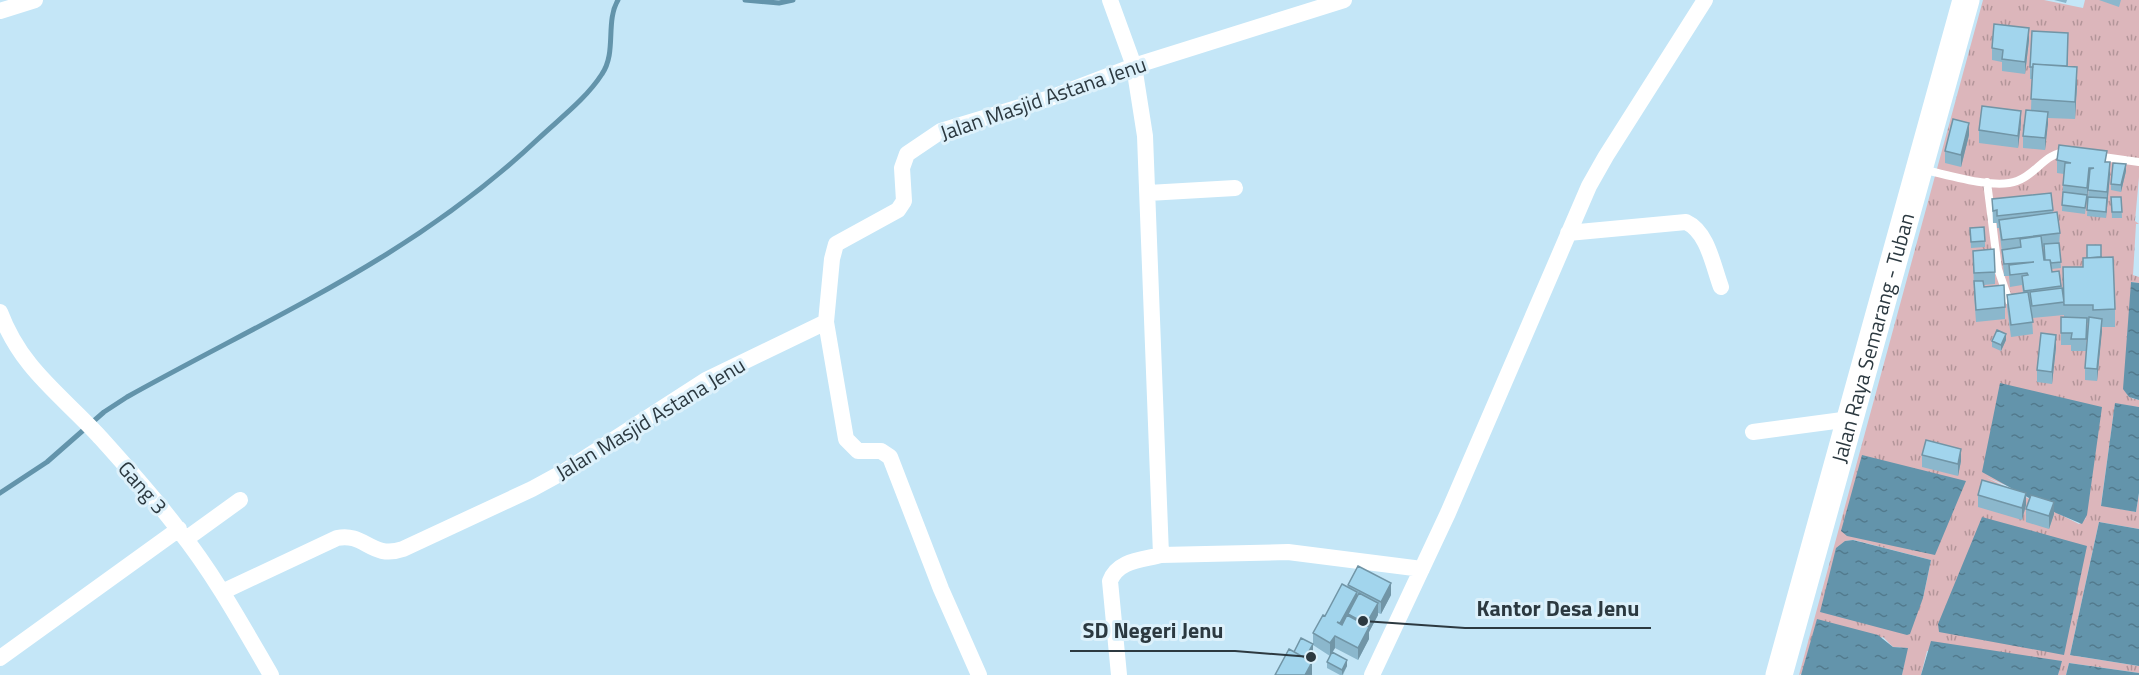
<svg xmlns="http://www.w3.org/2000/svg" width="2139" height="675" font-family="'Titillium Web',sans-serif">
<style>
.grass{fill:url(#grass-tufts);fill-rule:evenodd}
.water{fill:url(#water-ripples)}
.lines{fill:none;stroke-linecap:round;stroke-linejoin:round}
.stream{stroke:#6394ab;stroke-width:5}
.service{stroke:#fff;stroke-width:8}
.minor{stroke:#fff;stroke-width:16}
.trunk{stroke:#fff;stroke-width:27}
.wall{fill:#8bb7cc;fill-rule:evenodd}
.shaded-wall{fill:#7195a6}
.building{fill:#a2d5ed;stroke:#7195a6;stroke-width:1.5}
.labels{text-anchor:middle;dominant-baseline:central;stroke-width:6;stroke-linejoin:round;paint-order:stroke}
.street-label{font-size:21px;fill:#2c3940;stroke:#ddf1fb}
.leader{fill:none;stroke:#2c3940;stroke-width:2}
.callout-dot{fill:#2c3940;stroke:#ddf1fb;stroke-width:2}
.callout-label{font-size:22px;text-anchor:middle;font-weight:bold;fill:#2c3940;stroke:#ddf1fb;stroke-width:6;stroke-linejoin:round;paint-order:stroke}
</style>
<defs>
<pattern id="grass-tufts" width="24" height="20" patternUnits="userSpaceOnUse" patternTransform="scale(1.5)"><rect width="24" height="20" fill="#dcb6bb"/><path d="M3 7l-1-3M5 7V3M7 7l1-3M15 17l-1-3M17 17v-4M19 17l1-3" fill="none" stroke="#b39599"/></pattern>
<pattern id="water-ripples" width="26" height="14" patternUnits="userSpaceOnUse" patternTransform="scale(1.5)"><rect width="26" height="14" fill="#6394ab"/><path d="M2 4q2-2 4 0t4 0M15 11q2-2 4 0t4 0" fill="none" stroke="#527a8d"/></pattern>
</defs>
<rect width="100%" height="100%" fill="#c4e6f7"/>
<!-- grass -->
<path class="grass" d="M1983 0H2044L2083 8 2085 0H2139V177L2135 221 2139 224H2136L2133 275 2139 277V283L2131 282V398L2139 400V407L2115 404 2101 505 2136 512 2139 493V529L2099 522 2070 655 2139 666V673L2069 663 2066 675H2058L2061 661 1927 651 1921 675H1902L1907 648 1893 647 1883 637 1799 675ZM1986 477 2086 518 2079 524ZM1854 540 1931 560 1923 598 1845 541Z"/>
<!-- water -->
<path class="water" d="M2131 282 2139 283V400L2129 397 2123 389Z
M2000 383 2102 407 2087 515 2082 524 2056 513 1982 472Z
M2115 403 2139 407V493L2136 512 2101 506Z
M1862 455 1966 481 1935 555 1847 536 1841 531Z
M1982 517 2087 546 2064 655 1939 632 1938 624Z
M2099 522 2139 529V666L2070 655Z
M1853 540 1931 560 1923 598 1910 634 1907 635 1820 612 1836 548 1845 541Z
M1817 619 1878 635 1893 647 1908 648 1902 675H1801Z
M1931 641 2062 661 2058 675H1921Z
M2069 663 2139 673V675H2066Z"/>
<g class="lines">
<!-- stream -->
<path class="stream" d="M745 0 779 3 793 0
M0 493 47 462 104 412 127 397C274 315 413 257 538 139 559 119 586 99 602 74 617 52 605 22 618 0"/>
<!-- service -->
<path class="service" d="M2096 156 2139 162
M1921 169C1946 174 1994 190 2017 181 2037 174 2045 152 2068 152
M1987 182 1998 269 2009 301"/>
<!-- minor -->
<path class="minor" d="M1110 0 1134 66 1145 136 1161 555C1142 560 1118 560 1110 581L1119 675
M0 11 35 0
M1148 193 1235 188
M1568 233 1686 222C1708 232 1713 266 1721 287
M0 312C21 368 59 393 98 435 125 465 154 497 178 529 214 574 242 625 271 675
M826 322 846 439 858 451H881L890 457 941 589 979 675
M1753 432 1850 419
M186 539 240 500
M1161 555 1288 552 1422 569
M222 592 337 538C365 532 371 560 403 549L532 489 565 471 706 380 826 322 832 259 836 244 898 210 904 201 902 168 907 154 941 131 1050 98 1134 66 1344 0
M0 658 179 529
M1372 675 1448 513 1589 186 1606 156 1705 0"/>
<!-- trunk -->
<path class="trunk" id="s1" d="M1779 675 1966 0"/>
</g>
<!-- wall -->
<path class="wall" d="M2054 0H2067L2066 3Z
M2099 0H2121L2119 7Z
M2029 40 2025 74 2002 71V62L1992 60V48Z
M2068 45V66L2077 84 2075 119 2048 118 2045 150 2023 148V136L2031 110 2032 79H2030V67Z
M2021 123 2018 148 1979 143V130Z
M1969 135 1961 167 1945 163V151Z
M2057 160 2107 162 2110 175 2106 218 2087 216 2089 180 2085 214 2062 211 2063 185 2064 174 2057 173Z
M2126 171 2121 192 2111 190V184Z
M2051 193 2053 213 2060 233 2059 245 2061 268 2051 269 2052 272 2059 271 2064 301 2083 267 2101 257 2115 309V327H2102L2097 381 2085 380V368L2089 322 2087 323 2086 351H2071V345H2061V317H2064V306V315L2032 318 2033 334 2011 337 2007 307V295L2023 293 2022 285 2010 287 2009 276H2004L2002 252 1999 228H1997V223H1993L1992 199ZM2042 247H2044L2045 260H2044Z
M2111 197H2121L2122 218H2112Z
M1970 228 1985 241V247L1971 248Z
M1973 251 1995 272V284L1984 285V287L2005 307V319L1976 322 1974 294Z
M2006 340 2001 351 1992 347V341Z
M2056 347 2052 384 2037 382V370Z
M1922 455 1961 461 1958 476 1922 467Z
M1978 495 2026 505 2022 520 1978 507Z
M2026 509 2054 514 2049 529 2026 522Z
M1348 585 1391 595 1381 614 1378 613V615L1369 632V639L1358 660 1335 648 1330 656 1313 645V650L1308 660 1312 675 1294 652 1313 644V633L1325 616 1348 587Z
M1327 662 1347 666 1343 675H1340L1327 668Z"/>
<!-- shaded-wall -->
<path class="shaded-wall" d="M2029 28V40L2025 74V62Z
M2077 67V84L2075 119V102Z
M2021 111V123L2018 148V136Z
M2048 112V124L2045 150V138Z
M1969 123V135L1961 167V155Z
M2110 162V175L2106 218 2107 192Z
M2126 164V171L2121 192V185Z
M2089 168V180L2087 200V188Z
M2102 319V331L2097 381V369Z
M2006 334V340L2001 351V345Z
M2056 335V347L2052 384V372Z
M1961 449V461L1958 476V464Z
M2026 493V505L2022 520V508Z
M2054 502V514L2049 529V516Z
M1391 583V595L1381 614V602Z
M1357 592V604L1348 614V622L1340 635V623Z
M1378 603V615L1369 632V639L1358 660V648L1366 632V624Z
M1335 636V648L1330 656V643Z
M1313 644V650L1303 668V662Z
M1347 660V666L1342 675V670Z
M1312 662V675H1305Z"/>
<!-- building -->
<path class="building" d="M1994 24 2029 28 2025 62 2002 59 2003 50 1992 48Z
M2032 31 2068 33 2067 66 2033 64V67H2030Z
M2033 64 2077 67 2075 102 2031 99Z
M1982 106 2021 111 2018 136 1979 130Z
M2026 110 2048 112 2045 138 2023 136Z
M1953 119 1969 123 1961 155 1945 151Z
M2059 145 2107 151 2105 162H2110L2107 192 2088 190 2090 169 2094 168H2089L2087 188 2063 185 2065 163H2071L2057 160Z
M2113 163 2126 164 2121 185 2111 184Z
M2063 192 2087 195 2085 208 2062 205Z
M2051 193 2053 210 1997 216V210L1993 211 1992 199Z
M2088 197 2107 198 2106 212 2087 210Z
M2111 197H2121L2122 212H2112Z
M2057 212 2060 233 2002 240 1999 220Z
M1984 227 1985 241 1971 242 1970 228Z
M2041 236 2044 260H2050L2052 272 2059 271 2061 286 2024 291 2022 276 2028 275 2027 273 2010 275 2009 265 2034 262 2004 264 2002 250 2021 247 2020 239Z
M2059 243 2061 262 2051 263 2050 260H2045L2044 244Z
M2087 245H2101V257L2087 258Z
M1994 249 1995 272 1974 273 1973 251Z
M2113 257 2115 309 2093 310V305H2064L2063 267H2083V258Z
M1974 281H1983L1984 287 2004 285 2005 307 1976 310Z
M2062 288 2064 302 2032 306 2030 292Z
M2028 292 2033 322 2011 325 2007 295Z
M2061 317 2087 318 2086 339H2071L2072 333H2061Z
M2089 317 2102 319 2097 369 2085 368Z
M1997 330 2006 334 2001 345 1992 341Z
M2041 333 2056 335 2052 372 2037 370Z
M1926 440 1961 449 1958 464 1922 455Z
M1982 480 2026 493 2022 508 1978 495Z
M2031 495 2054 502 2049 516 2026 509Z
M1358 566 1391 583 1381 602 1348 585Z
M1342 584 1357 592 1340 623 1337 622 1342 625 1347 615 1369 627 1358 648 1335 636 1330 643 1313 633 1323 615 1325 616Z
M1359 593 1378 603 1366 624 1348 614Z
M1301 638 1313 644 1305 658 1294 652Z
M1289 649 1312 662 1305 675H1275Z
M1332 652 1347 660 1342 670 1327 662Z"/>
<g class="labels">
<!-- street labels -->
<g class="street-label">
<text transform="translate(1043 98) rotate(-19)">Jalan Masjid Astana Jenu</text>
<text stroke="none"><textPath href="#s1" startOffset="350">Jalan Raya Semarang - Tuban</textPath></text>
<text transform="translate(650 418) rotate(-31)">Jalan Masjid Astana Jenu</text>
<text transform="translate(143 487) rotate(49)">Gang 3</text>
</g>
</g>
<!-- callouts -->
<path class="leader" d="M1363 621L1465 628H1651M1311 657L1235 651H1070"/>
<g class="callout-dot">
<circle cx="1363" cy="621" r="6"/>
<circle cx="1311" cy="657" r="6"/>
</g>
<g class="callout-label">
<text x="1558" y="616">Kantor Desa Jenu</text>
<text x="1153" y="638">SD Negeri Jenu</text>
</g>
</svg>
